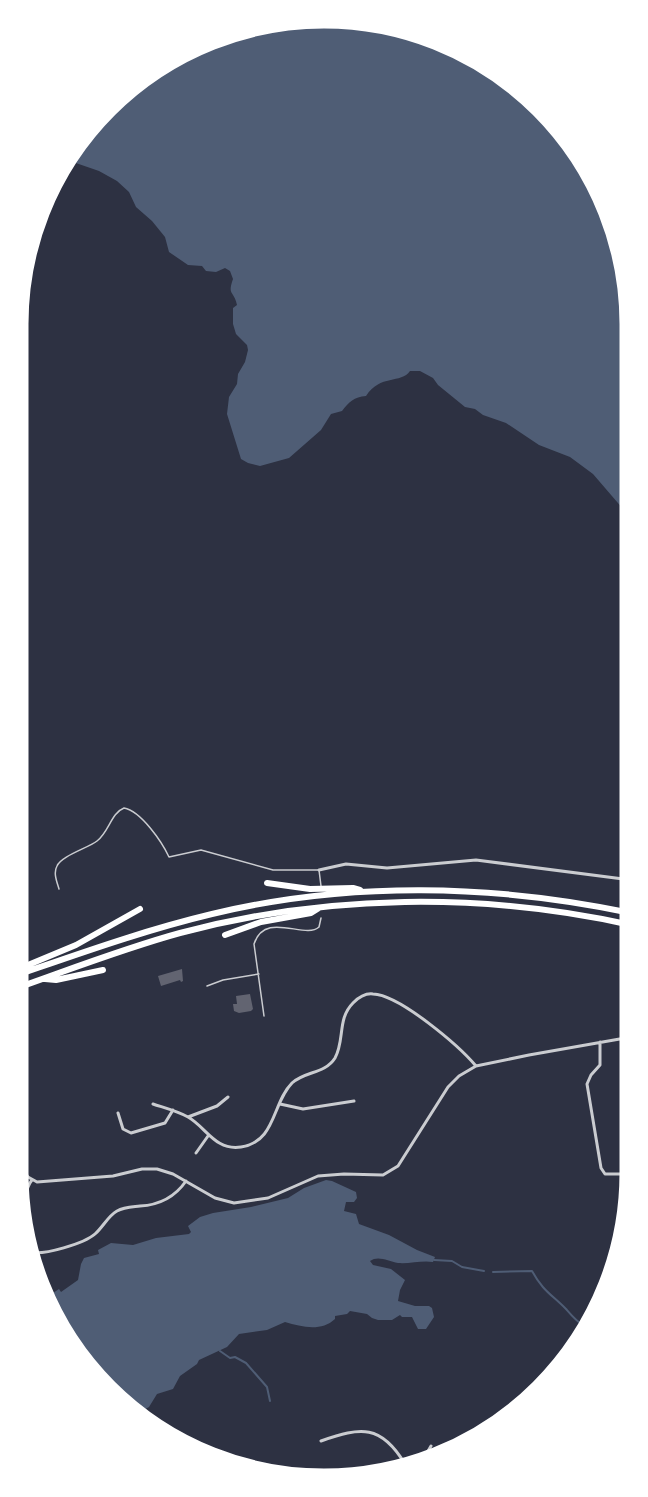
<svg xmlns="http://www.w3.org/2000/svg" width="648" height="1497" font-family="Montserrat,sans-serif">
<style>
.water{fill:#4f5d75}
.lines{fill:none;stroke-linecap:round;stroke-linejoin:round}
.stream{stroke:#4f5d75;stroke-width:2}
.building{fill:#626471}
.service{stroke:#caccd0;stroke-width:1.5}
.minor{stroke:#caccd0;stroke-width:3}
.motorway{stroke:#fff;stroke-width:6}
.rim{fill:none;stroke:#fff;stroke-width:3}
</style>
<rect width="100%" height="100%" fill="#2d3142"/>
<!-- water -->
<path class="water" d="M304 17 423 33 495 69 555 122 608 206 629 284 630 517 593 474 570 457 539 445 506 423 483 415 475 409 465 407 438 385 433 378 420 371H410C401 384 380 374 366 396 354 397 349 402 342 411L331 414 321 430 289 458 260 466 248 463 241 459 227 414 229 397 237 384 238 374 245 362 248 350 247 345 236 334 233 324V308L237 305C234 290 227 296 233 279L230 271 225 268 216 272 206 271 202 266 188 265 169 252 165 237 152 221 136 207 129 192 117 181 99 171 70 161 93 121 188 48Z
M326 1180 332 1181 356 1192 357 1198 354 1202H346L344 1211 356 1214 359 1224 389 1235 417 1250 435 1257 433 1262C422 1260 410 1264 398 1263 388 1261 378 1255 370 1261L373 1265 391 1269 405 1280 400 1290 398 1301 415 1306H429L432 1308 434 1317 426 1329H418L412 1317H402L400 1315 392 1320H378L372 1318 367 1314 350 1311 347 1314 335 1316V1319C321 1332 302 1327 285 1322L267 1330 239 1334 227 1347 199 1360 197 1364 180 1376 173 1389 157 1394 149 1407 138 1413 93 1375 47 1297 59 1289 61 1292 78 1280 81 1264 84 1258 99 1254 98 1250 111 1243 133 1245 156 1238 189 1234 191 1232 188 1226 200 1217 213 1213 251 1207 288 1198 304 1188Z"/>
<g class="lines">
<!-- stream -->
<path class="stream" d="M434 1260 452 1261 462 1267 484 1271
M493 1272 532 1271C543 1291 551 1294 566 1309 572 1316 576 1321 584 1326
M220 1351 230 1358 235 1357 246 1363 267 1387 270 1401"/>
</g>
<!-- building -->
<path class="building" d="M182 969 183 981 181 982 180 980 161 986 158 976Z
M250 994 253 1009 251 1011 239 1013 234 1011 233 1004H237L236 996Z"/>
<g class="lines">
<!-- service -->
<path class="service" d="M59 889C57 882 53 873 57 866 61 856 88 848 97 841 109 832 111 813 124 808 141 811 162 842 169 857L201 850 273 870H319L321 886
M207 986 223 980 259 974
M264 1016 254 944C265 910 305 940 319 927L321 918"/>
<!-- minor -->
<path class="minor" d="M319 870 346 864 387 868 476 860 631 880
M600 1042V1065L591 1075 587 1084 601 1168 605 1174H631
M153 1104C165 1108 177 1111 188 1117 206 1127 215 1151 241 1147 276 1142 272 1103 292 1083 305 1071 325 1074 335 1058 345 1040 337 1019 353 1003 358 998 365 993 373 994 400 995 459 1046 476 1066
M280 1104 303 1109 354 1101
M118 1113 123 1129 131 1133 165 1123 173 1110
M188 1117 217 1106 228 1097
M196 1153 208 1136
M17 1163 28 1177 37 1182 113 1176 142 1169H157L173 1174 215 1198 234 1203 268 1198 318 1176 344 1174 383 1175 398 1166 448 1087 459 1076 476 1066 529 1055 631 1037
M27 1234C28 1217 21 1193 32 1180
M30 1252C43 1256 85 1243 95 1234 103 1227 108 1216 117 1211 124 1207 132 1207 140 1206 159 1205 175 1197 186 1181
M321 1441C361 1427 381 1424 405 1464
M424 1458 431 1446"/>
<!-- motorway -->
<path class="motorway" d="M267 883 310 889 353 888 360 890
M225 935 261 922 311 913 319 908
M20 972 28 965 76 945 140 909
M17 975C81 953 145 930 212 914 349 881 493 884 631 913
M45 979 56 980 103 970
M17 988C71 969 125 948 180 933 326 894 483 892 631 925"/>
</g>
<!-- crop -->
<path d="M0 0H648V1497H0ZM324 27H324A297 297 0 0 1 621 324V1173A297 297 0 0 1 324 1470H324A297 297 0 0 1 27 1173V324A297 297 0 0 1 324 27Z" fill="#fff" fill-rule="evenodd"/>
<path class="rim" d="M324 27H324A297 297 0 0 1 621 324V1173A297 297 0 0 1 324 1470H324A297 297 0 0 1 27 1173V324A297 297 0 0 1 324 27Z"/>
</svg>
